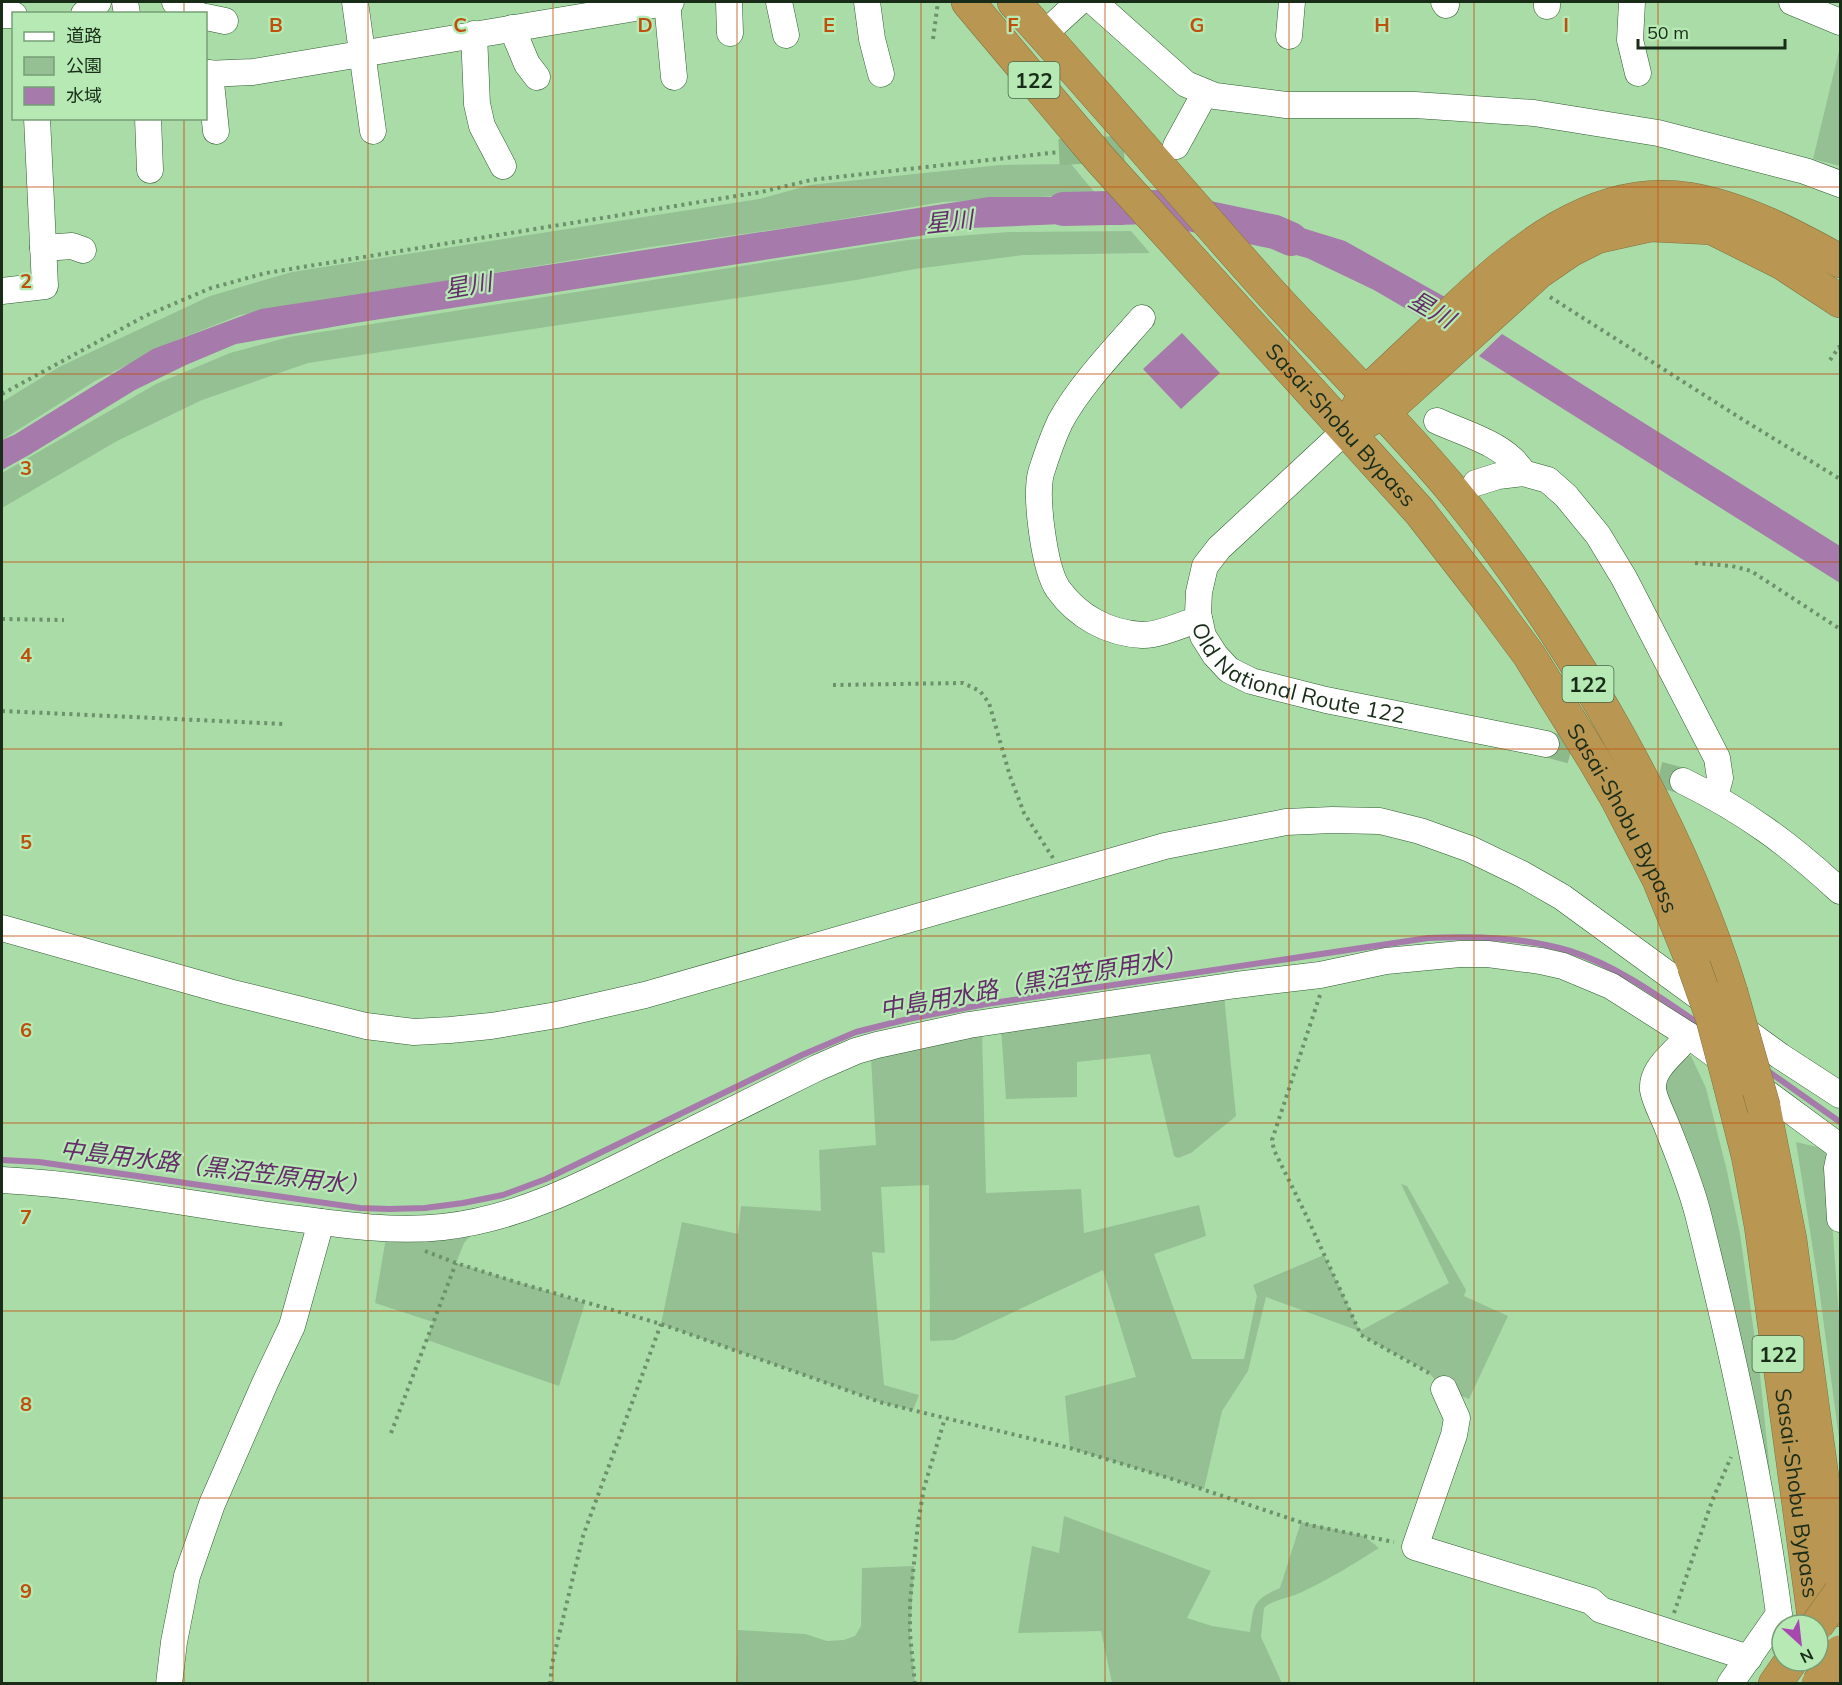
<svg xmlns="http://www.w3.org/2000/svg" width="1842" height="1685" font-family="Mulish,'Noto Sans JP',sans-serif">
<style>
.green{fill:#95c093}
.water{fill:#a67aaa}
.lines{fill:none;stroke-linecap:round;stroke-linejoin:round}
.stream{stroke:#a67aaa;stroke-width:6}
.river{stroke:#a67aaa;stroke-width:34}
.minor-tunnel{stroke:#8db98b;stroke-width:26;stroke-dasharray:26 13;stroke-linecap:butt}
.minor-casing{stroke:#2e5b2e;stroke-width:27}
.highway-casing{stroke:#81723e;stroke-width:34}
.path{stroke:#6c916b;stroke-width:4;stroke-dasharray:3 4.5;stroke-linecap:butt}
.minor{stroke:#fff;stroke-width:26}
.highway{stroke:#b99753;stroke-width:33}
.highway-bridge-casing{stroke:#81723e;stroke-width:34;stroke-linecap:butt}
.highway-bridge{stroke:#b99753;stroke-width:33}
.grid{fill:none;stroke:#be500e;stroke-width:1.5;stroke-opacity:0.55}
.labels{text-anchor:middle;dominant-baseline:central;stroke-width:4.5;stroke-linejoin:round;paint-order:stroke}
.shield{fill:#b7e9b5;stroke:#486547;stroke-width:1.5}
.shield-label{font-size:21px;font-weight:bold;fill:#182c18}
.street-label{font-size:22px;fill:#182c18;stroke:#b7e9b5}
.water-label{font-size:24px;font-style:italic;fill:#642d69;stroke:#b7e9b5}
.grid-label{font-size:20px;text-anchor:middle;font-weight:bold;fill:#be500e;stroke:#b7e9b5;stroke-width:4.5;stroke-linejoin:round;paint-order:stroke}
</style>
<rect width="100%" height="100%" fill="#aadca8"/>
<!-- green -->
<path class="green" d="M1840 47V166L1813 159Z
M1071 164 1096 194 942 202 820 223 651 247 240 315 177 340 95 381 2 440V402L59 367 210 296 292 272 759 199 810 185 1000 165Z
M1131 231 1150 253 1023 255 915 269 856 280 308 363 202 400 117 441 2 508V473L156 384 230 353 289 337 907 240 1009 232Z
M1224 995 1236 1116 1191 1153 1178 1158 1174 1156 1150 1054 1077 1062V1097L1006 1099 1001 1027Z
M982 1031 986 1193 1081 1189 1084 1233 1199 1205 1206 1236 1154 1254 1192 1359H1244L1257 1296 1253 1285 1324 1255 1360 1331 1449 1283 1401 1184 1407 1186 1466 1290 1464 1296 1508 1316 1469 1399 1444 1389 1427 1371 1361 1335 1359 1331 1266 1297 1248 1371 1222 1411 1204 1489 1070 1448 1065 1396 1136 1377 1103 1270 954 1340 930 1341 929 1185 881 1187 885 1253 872 1252 884 1385 919 1395 913 1410 883 1403 661 1324 682 1222 738 1234 741 1206 821 1211 819 1150 876 1145 871 1058Z
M1685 1055 1691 1056 1706 1088 1727 1171 1740 1234 1760 1375 1770 1472 1769 1476 1664 1092 1666 1074Z
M1796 1142 1825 1149 1827 1154 1840 1329V1446L1819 1288Z
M476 1229 464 1243 456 1263 585 1303 559 1386 427 1340 433 1322 375 1303 386 1237Z
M1064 1516 1211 1571 1187 1618 1212 1626 1250 1632C1254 1605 1252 1600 1280 1588L1301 1522 1364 1536 1379 1548C1354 1564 1329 1579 1302 1592 1290 1598 1274 1599 1264 1608L1261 1637 1282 1683H1112L1101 1631 1018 1633 1032 1546 1059 1553Z
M914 1566 910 1634 915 1683H736L738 1630 805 1634 827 1641 844 1640 855 1636 861 1626 862 1568Z"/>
<!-- water -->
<path class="water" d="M989 197H1101L1124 225 1062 224 971 228 355 323 236 344 186 365 135 390 29 455 2 470V440L14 435 153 349 261 309Z
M1227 205 1345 241 1445 297 1422 318 1374 290 1307 258 1263 246Z
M1182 333 1220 373 1181 409 1143 369Z
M1502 334 1840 546V583L1479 356Z"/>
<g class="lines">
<!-- stream -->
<path class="stream" d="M1765 1069 1840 1122
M2 1160 39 1162 360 1208 389 1209 425 1208 463 1203 503 1195 546 1179 802 1055 856 1032 908 1019 986 1004 1428 938C1476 936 1523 937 1570 951 1618 966 1661 998 1702 1026"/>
<!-- river -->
<path class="river" d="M1063 209 1156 207 1275 232 1291 239"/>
<!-- minor-tunnel -->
<path class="minor-tunnel" d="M1059 152 1155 147
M1546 744 1683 781"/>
<!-- minor casing -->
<g class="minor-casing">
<g id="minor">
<path d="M125 2 127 14"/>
<path d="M175 2 197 14"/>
<path d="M355 2 373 131"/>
<path d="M667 2 674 77"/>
<path d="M729 2 730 33"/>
<path d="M779 2 786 35"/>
<path d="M867 2 872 39 881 74"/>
<path d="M1094 2 1186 84 1215 96 1286 105H1415L1534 113 1658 133 1805 171 1840 184"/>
<path d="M1444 2 1446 5"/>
<path d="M1632 2 1630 40 1638 73"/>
<path d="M1792 2 1840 22"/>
<path d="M1547 6V2"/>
<path d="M84 14 98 2"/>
<path d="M2 15H14"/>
<path d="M206 17 225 21"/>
<path d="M512 28 527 64 537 77"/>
<path d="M474 34 477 104 482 126 503 166"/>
<path d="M1044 34 1079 2"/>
<path d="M1289 36 1292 2"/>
<path d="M210 73 216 131"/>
<path d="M206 74 253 72 671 2"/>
<path d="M148 118 150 170"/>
<path d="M1176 146 1205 93"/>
<path d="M43 248 72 246 83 250"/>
<path d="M2 291 45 286 37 118"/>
<path d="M1142 318C1115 349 1080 385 1060 422 1053 437 1046 457 1041 473 1035 497 1044 568 1058 589 1078 617 1108 633 1142 635 1157 636 1184 624 1199 619"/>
<path d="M1437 421C1465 434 1508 445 1523 473"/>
<path id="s1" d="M1345 431 1219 548 1205 566 1199 592 1198 613 1203 636 1215 655 1229 670 1251 681 1326 700 1546 744"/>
<path d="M1476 483 1498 476 1523 473 1548 480 1566 496 1598 535 1624 578 1717 758 1720 778 1715 796"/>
<path d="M1683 781C1746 812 1789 844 1840 891"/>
<path d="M2 928 229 992 366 1026 414 1032 450 1030 491 1026 557 1015 645 995 1165 846 1286 822 1332 820 1380 821 1420 831 1470 849 1522 874 1562 897 1780 1056 1840 1095"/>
<path d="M1688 1035C1677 1053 1651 1066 1653 1090 1655 1101 1662 1114 1666 1124 1678 1154 1690 1183 1698 1214 1731 1346 1761 1479 1779 1614L1730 1684"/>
<path d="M1840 1154 1837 1168 1840 1219"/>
<path d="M2 1180C94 1185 184 1203 276 1216 330 1223 388 1233 443 1227 518 1219 587 1183 654 1149 709 1122 763 1095 817 1068L856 1051 877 1045 969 1025 1236 985 1320 975 1386 961 1460 954H1488L1541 961 1563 966 1611 986 1688 1035 1840 1147"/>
<path d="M1444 1389 1457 1418 1454 1435 1415 1547 1591 1601 1601 1610 1749 1658"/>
<path d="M169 1684 174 1642 187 1576 212 1504 265 1383 292 1326 321 1222"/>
</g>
</g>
<!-- highway casing -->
<g class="highway-casing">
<g id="highway">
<path id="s2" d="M968 2 1100 159 1420 512 1486 597 1529 655 1593 758 1617 799 1659 880 1694 966"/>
<path d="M1014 2C1100 97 1183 195 1268 290 1328 356 1392 418 1449 486 1507 556 1558 632 1604 710 1656 800 1701 893 1731 992"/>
<path d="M1354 414 1365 394C1393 367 1422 340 1451 313 1516 252 1593 184 1689 199 1743 208 1793 235 1840 261"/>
<path d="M1363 423 1383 413 1539 272 1571 250 1597 237 1651 225 1712 228 1782 263 1840 301"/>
<path id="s3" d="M1730 1085 1748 1156 1761 1226 1815 1625"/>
<path d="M1764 1108 1790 1239 1840 1610"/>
<path d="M1775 1684 1791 1661"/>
</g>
</g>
<!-- path -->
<path class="path" d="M933 39 938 2
M1550 297 1745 421 1840 479
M1830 360 1839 347 1840 348
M2 394 145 316 211 288 266 273 761 192 811 180 1059 152
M1695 563 1732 566 1751 571 1840 629
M2 619 64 620
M833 685 963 683 980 691 989 703 1010 776 1024 813 1053 858
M2 711 284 724
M1320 995 1272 1140 1274 1150 1306 1215 1361 1335 1429 1373
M425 1251 456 1263 519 1283 661 1324 883 1403 1070 1448 1169 1478 1309 1525 1394 1542
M391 1433 456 1263
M1674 1613 1712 1501 1731 1457
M550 1684 552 1664 583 1536 661 1324
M915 1684 910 1634V1603L918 1523 924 1488 945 1418"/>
<!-- minor -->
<use href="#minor" class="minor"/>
<!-- highway -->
<use href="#highway" class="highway"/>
<!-- highway-bridge casing -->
<g class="highway-bridge-casing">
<path id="highway-bridge" d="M1694 966 1712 1017 1730 1085
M1731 992 1764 1108
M1817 1625 1840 1593
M1818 1684 1840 1652"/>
</g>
<!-- highway-bridge -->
<use href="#highway-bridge" class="highway-bridge"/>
</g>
<!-- grid -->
<path class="grid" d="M184 2V14M368 2V1684M553 2V1684M737 2V1684M921 2V1684M1105 2V1684M1289 2V1684M1474 2V1684M1658 2V1684M184 118V1684M2 187H1840M2 374H1840M2 562H1840M2 749H1840M2 936H1840M2 1123H1840M2 1311H1840M2 1498H1840"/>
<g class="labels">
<!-- shield labels -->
<g class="shield">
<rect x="1008.5" y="62" width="51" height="36" rx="4.5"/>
<rect x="1562.5" y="666" width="51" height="36" rx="4.5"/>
<rect x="1752.5" y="1336" width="51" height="36" rx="4.5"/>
</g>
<g class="shield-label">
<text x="1034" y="80">122</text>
<text x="1588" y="684">122</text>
<text x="1778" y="1354">122</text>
</g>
<!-- street labels -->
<g class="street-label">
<text stroke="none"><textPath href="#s2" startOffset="564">Sasai-Shobu Bypass</textPath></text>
<text stroke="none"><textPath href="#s1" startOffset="372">Old National Route 122</textPath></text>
<text stroke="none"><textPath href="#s2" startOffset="1050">Sasai-Shobu Bypass</textPath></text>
<text stroke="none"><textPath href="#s3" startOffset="414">Sasai-Shobu Bypass</textPath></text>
</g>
<!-- water labels -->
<g class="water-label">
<text transform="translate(949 221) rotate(-6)">星川</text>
<text transform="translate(468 285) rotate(-10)">星川</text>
<text transform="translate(1432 309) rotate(30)">星川</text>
<text transform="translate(1033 982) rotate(-10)">中島用水路（黒沼笠原用水）</text>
<text transform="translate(215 1167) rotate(7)">中島用水路（黒沼笠原用水）</text>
</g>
</g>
<g class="grid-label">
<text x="276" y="32">B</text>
<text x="460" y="32">C</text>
<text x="645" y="32">D</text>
<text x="829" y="32">E</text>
<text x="1013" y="32">F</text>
<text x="1197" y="32">G</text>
<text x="1382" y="32">H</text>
<text x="1566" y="32">I</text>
<text x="26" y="288">2</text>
<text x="26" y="475">3</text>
<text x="26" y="662">4</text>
<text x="26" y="849">5</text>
<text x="26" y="1037">6</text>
<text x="26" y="1224">7</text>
<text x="26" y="1411">8</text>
<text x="26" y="1598">9</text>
</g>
<!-- border -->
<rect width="1842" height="1685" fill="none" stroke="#182c18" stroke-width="6"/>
<!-- legend -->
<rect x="12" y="12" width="195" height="108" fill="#b7e9b5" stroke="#779d76" stroke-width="1.5"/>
<rect x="24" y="32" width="30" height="9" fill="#ffffff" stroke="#779d76" stroke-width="1.5"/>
<text x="66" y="42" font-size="18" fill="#182c18">道路</text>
<rect x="24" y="57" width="30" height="18" fill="#95c093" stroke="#779d76" stroke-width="1.5"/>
<text x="66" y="72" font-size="18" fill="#182c18">公園</text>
<rect x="24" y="87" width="30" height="18" fill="#a67aaa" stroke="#779d76" stroke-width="1.5"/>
<text x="66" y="102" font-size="18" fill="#182c18">水域</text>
<!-- north arrow -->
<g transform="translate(1800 1643) rotate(153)"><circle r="28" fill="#b7e9b5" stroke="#779d76" stroke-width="1.5"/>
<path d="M0-4.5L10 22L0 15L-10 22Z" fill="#a748b1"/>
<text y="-9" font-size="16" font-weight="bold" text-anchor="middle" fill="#182c18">N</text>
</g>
<!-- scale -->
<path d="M1638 39v9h147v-9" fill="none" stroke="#182c18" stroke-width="3"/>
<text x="1647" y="39" font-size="18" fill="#182c18" stroke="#b7e9b5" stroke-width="4.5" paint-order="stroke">50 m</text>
</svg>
